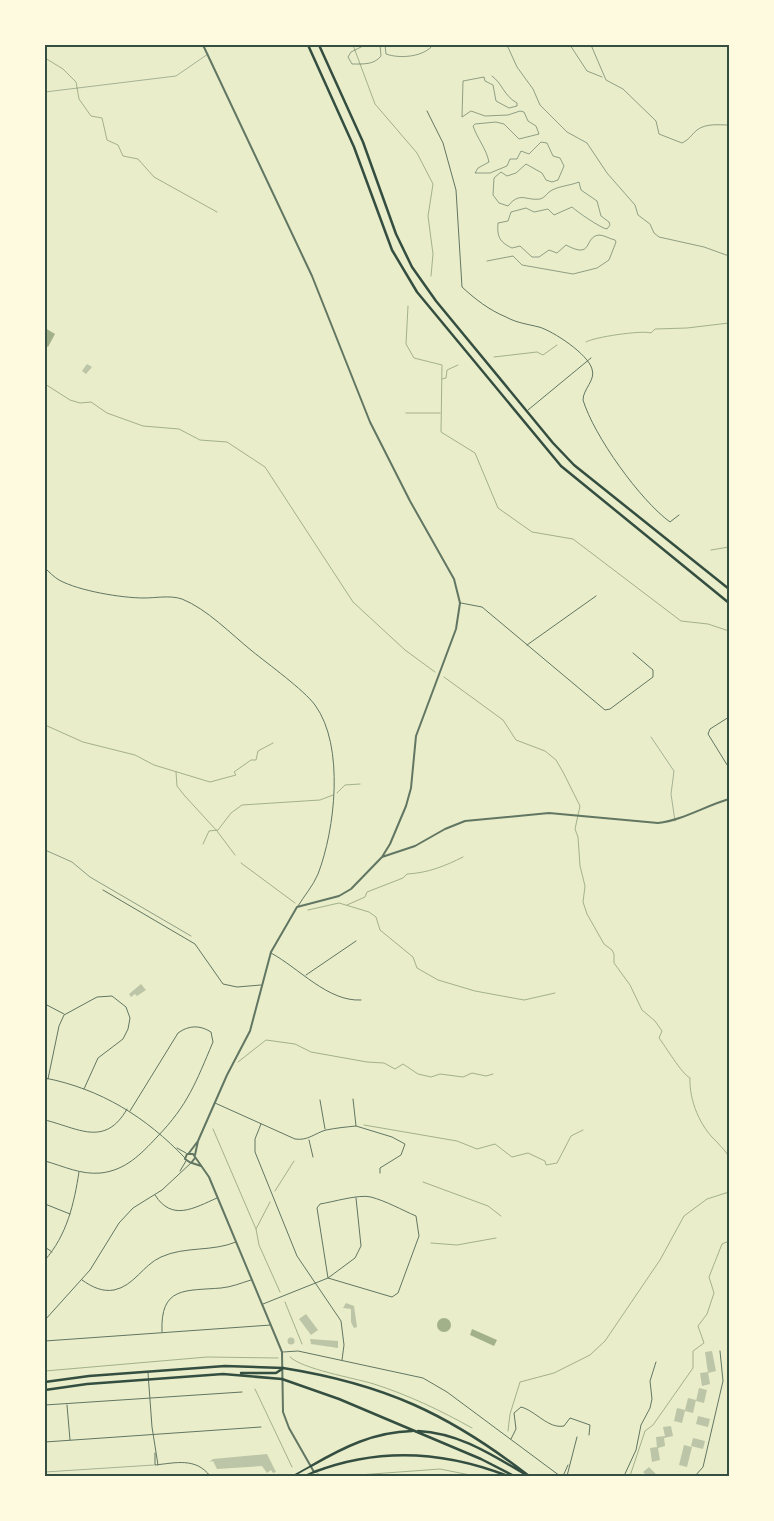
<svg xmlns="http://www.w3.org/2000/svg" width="774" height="1521" font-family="Overpass,sans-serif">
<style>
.water{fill:#a3b18a}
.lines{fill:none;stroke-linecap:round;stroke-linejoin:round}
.stream{stroke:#a3b18a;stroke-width:1}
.building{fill:#bcc5a7}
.path{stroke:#344e41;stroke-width:0.5}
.service{stroke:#617663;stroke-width:0.5}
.minor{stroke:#617663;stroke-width:1}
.tertiary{stroke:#617663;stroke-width:2}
.secondary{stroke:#344e41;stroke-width:2}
.trunk{stroke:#344e41;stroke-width:2.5}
.motorway{stroke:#344e41;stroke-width:2.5}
.neatline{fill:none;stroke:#344e41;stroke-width:2}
</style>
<rect width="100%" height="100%" fill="#e9edc9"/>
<!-- water -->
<path class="water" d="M45 328 55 334 48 347 45 345Z
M437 1325a7 7 0 1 1 14 0a7 7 0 1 1-14 0Z
M472 1329 497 1340 494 1346 470 1335Z"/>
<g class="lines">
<!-- stream -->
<path class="stream" d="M353 45 375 104 417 153 433 184 428 216 433 254 431 276
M45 58 63 69 76 82 79 99 91 116 102 118 107 140 118 145 123 156 138 159 154 177 217 212
M408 306 406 344 414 358 442 365 441 432 475 453 498 508 532 532 573 539 681 621 708 624 729 631
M586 342C594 337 642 330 651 333L655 329 687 328 729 323
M494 357 537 352 543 355 557 345
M442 379 446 378 447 370 458 365
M45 384 70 400 80 403 91 402 107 413 143 426 179 429 200 440 227 442 265 467 353 602 405 650 435 672
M406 413H440
M711 550 729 547
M444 677 503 720 516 740 545 751 556 760 563 772 580 806 575 829 578 837 580 866 585 886 583 902 587 914 604 944 612 950 614 954V963L630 985 642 1010 655 1021 662 1031 659 1038C666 1047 681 1073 690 1078 689 1100 700 1127 717 1142 722 1148 725 1150 729 1157
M45 725 83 742 135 755 154 765 210 782 236 775 234 772 251 760H256L258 751 273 743
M176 772 177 786 184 795 217 831 235 855
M337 793 345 785 360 784
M203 844 209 831 218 830 231 813 242 805 320 800 333 795
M241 863 295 903
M347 905 365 897 367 892 403 878 407 874C428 873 445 866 463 857
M308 910 339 903 369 912 376 917 380 930 413 957 417 968 438 980 475 991 524 1000 555 993
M238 1062 266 1040 295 1044 311 1052 367 1062 384 1063 395 1069 403 1064 418 1074 431 1077 440 1074 463 1077 472 1073 486 1076 493 1074
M364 1125 457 1141 477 1149 495 1144 512 1157 528 1153 545 1161 546 1165 557 1163 571 1136 583 1130
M213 1129 256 1229
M423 1182 488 1206 501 1216
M275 1191 294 1161
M270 1202 256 1229 259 1245 280 1292
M431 1243 457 1245 496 1238
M285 1302 302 1344
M290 1357C302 1369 354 1378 374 1384 408 1395 440 1410 472 1428
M45 1371 207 1357 278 1358
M255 1389 292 1467
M508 1431 510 1414 520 1382 554 1373 590 1355 605 1341 660 1260 684 1216 707 1199 729 1192
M345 1476 440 1469 475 1476
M630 1476 645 1431 653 1425 693 1368V1351L704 1343 698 1326 707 1314 714 1293 709 1277 722 1244 729 1241"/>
</g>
<!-- building -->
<path class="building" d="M87 364 92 367 86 374 82 371Z
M141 984 146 990 137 996 135 994 131 997 129 994Z
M346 1303 354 1306 357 1327 354 1328 351 1322V1309L343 1308Z
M306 1314 318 1330 311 1335 299 1319Z
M287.5 1341a3.5 3.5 0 1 1 7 0a3.5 3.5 0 1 1-7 0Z
M310 1339 338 1341V1348L311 1344Z
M712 1351 716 1371 708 1373 705 1352Z
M708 1372 710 1384 702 1386 700 1373Z
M699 1388 707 1390 704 1403 696 1401Z
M688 1398 696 1400 693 1413 685 1411 682 1423 674 1421 677 1408 685 1410Z
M698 1416 710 1419 708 1427 696 1424Z
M671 1426 673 1436 664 1438 665 1446 658 1448 660 1460 652 1462 650 1448 657 1447 656 1437 665 1436 663 1427Z
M693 1438 705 1441 703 1449 691 1446Z
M684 1445 692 1447 687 1467 679 1465Z
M267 1454 276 1472 273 1473 271 1470 267 1473 262 1466 217 1469 213 1461 209 1462 213 1459Z
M649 1467 658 1476H647L643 1472Z"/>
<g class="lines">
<!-- path -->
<path class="path" d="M365 45 351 52 348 57 352 64C363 64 374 65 381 56L380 45
M385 45 386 54C400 59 424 57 433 45
M507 45 517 67 533 89 540 105 567 132 587 143 607 173 635 205 638 215 650 224 654 233 659 237 704 247 729 256
M570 45 587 71 602 77
M591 45 606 80 623 89 656 121 659 134 682 143C690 139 691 135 697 130 706 123 719 125 729 125
M727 45 729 49
M487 261 513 256 522 265 573 274 597 268 609 260 616 242 615 240C610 239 604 235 599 235 583 237 594 260 566 245L557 253 549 250 539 257H532L520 246 512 248C499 242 497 236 498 223L508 221 511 212 526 208 534 212 548 209 554 215 572 207C576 211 602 229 607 229L610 225 609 222 601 216 597 201 581 190 579 182C569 186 557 186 549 192 546 195 544 198 540 199 526 201 520 191 508 206L499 203 493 195 494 178 501 172 507 176 516 173 526 164 542 173 546 180 552 182 558 180 564 166 560 158 553 156 547 143 541 142 529 154 521 151 517 159H510L507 166 490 173H475L478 168 489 162C486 148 478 140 473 126L475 124 496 122 504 124 519 139 539 134 536 126 528 121 524 112 520 111 508 115 485 116 471 111 462 117 463 81 484 77 485 81 493 85 496 101 509 108 517 106V103C503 95 503 84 492 76
M45 850 72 862 90 877 191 936"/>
<!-- service -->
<path class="service" d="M45 92 176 76 208 54
M651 737 674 771 671 794 675 821
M45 1472 154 1465
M316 1472 321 1476"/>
<!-- minor -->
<path class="minor" d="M427 111 443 143 456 190 462 287C475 299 489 310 506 317 517 323 527 324 539 327 553 331 588 354 592 369 596 380 583 389 583 400 594 436 640 500 670 522L679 515
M528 410 591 358
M45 568C49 572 54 577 59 580 79 591 122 598 144 598 156 598 170 595 182 599 207 609 231 634 252 651 268 664 304 690 315 705 345 746 335 830 318 874 313 886 304 896 298 906
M461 603 482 607 605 710 610 709 653 677V670L633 653
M527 645 596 596
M729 717 710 729 708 734 729 768
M103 890 195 944 223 984 237 987 261 985
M271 953C299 968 328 1002 361 1000
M306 975 356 941
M45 1004 64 1014
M45 1078C101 1089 146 1117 185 1158
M48 1079 59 1026 64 1015 97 997 112 996 126 1007 130 1018 128 1029 123 1039 98 1058 84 1089
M320 1100 325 1129
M215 1103 295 1139C308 1141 315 1133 326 1130 336 1128 346 1127 356 1126L353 1099
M45 1120C78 1128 105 1148 127 1109
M261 1124 255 1139V1152L297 1256 341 1321 344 1345 342 1360
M356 1126 392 1137 405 1144 401 1155 380 1168V1173
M309 1140 313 1157
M177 1148 186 1153
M45 1161C63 1166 81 1175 101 1173 126 1170 141 1154 157 1137 188 1105 196 1082 213 1042L211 1032C200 1025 189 1025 178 1033L130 1111
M180 1171 186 1161
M155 1195C172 1222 194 1208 217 1198
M45 1204 70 1214
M45 1247 52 1252
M45 1260C67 1235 74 1204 79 1172
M82 1280C92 1287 102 1292 114 1290 134 1286 143 1265 161 1257 185 1246 212 1252 236 1242
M263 1304 328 1278 392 1297 398 1293 419 1236 416 1216C402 1210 386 1201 371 1197 359 1194 333 1202 320 1204L317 1208 328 1278 355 1258 361 1246 356 1198
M45 1320 90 1270 119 1223 133 1208 162 1190 191 1163
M162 1332C160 1286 185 1291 221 1288 232 1287 241 1283 251 1280
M45 1341 271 1325
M283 1352 298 1351 423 1378 447 1392 560 1476
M148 1373 152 1427 158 1465
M45 1405 242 1392
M67 1405 70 1440
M511 1439 516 1429 514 1413 521 1407C536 1411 548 1429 564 1426L570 1418 590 1425 589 1435
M45 1442 261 1427
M155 1453V1465C175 1463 196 1457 210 1476
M563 1476 568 1465
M567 1476 577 1437
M624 1476 636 1450 641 1425 650 1408 652 1399 650 1381 656 1362
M695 1476 703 1467 723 1381 720 1351"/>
<!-- tertiary -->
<path class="tertiary" d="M382 857 415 846 445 829 465 821 549 813 658 823C683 820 705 806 729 799
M189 1153 198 1141 227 1075 250 1031 271 952 297 907 339 896 351 889 382 857 390 844 406 806 411 788 416 736 456 629 460 603 454 579 410 501 370 422 312 276 203 45
M195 1155 198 1141
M195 1158 191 1163 185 1159 187 1154H193L209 1177 282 1352 283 1412 289 1428 314 1472
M192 1163 201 1166"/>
<!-- secondary -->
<path class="secondary" d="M293 1476 311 1466
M305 1476 314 1472"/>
<!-- trunk -->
<path class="trunk" d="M308 45 354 147 392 250 417 292 561 466 729 603
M319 45 363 142 396 234 412 267 436 301 553 443 574 465 729 589
M241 1373H276L282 1369
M45 1382 89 1376 225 1366 283 1368
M45 1390 87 1384 223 1374 282 1379"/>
<!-- motorway -->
<path class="motorway" d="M283 1368C384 1384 449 1414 529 1476
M282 1379 339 1399 481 1459 514 1476
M418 1431C458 1433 489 1453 523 1473
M311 1466C344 1447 374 1432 412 1431
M314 1472C379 1447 444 1451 508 1476"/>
</g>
<!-- border -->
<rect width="774" height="1521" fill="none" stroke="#fefae0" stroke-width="92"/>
<rect x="46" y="46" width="682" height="1429" class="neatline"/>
</svg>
